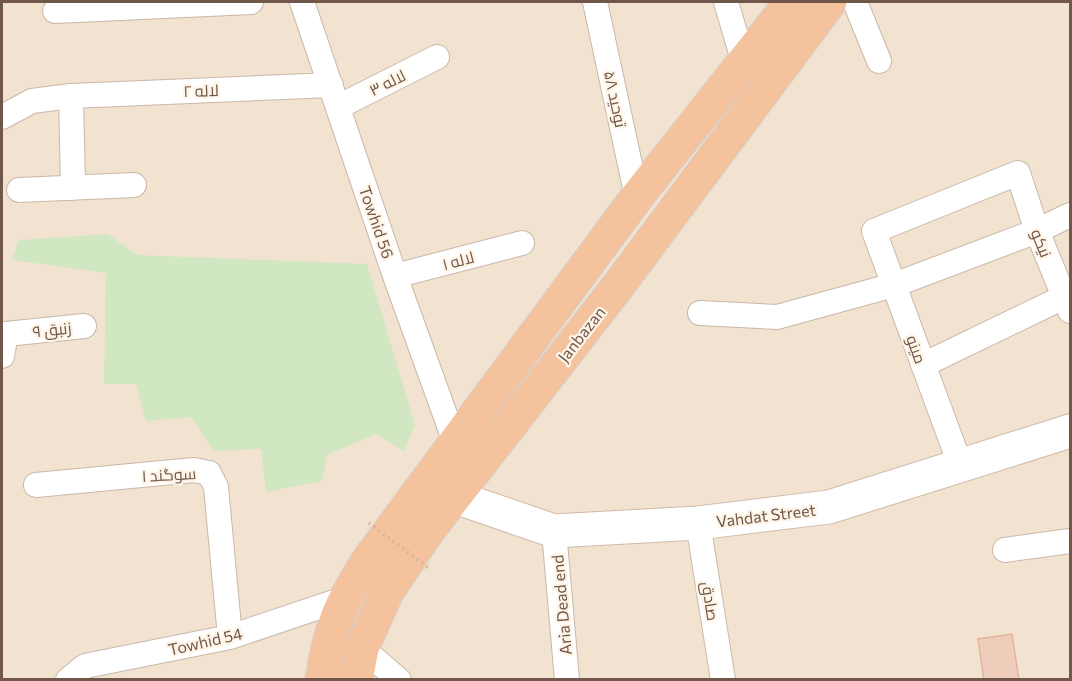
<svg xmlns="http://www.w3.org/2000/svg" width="1072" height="681" font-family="Commissioner,Cairo,sans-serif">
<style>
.residential{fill:#f2e2d0}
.green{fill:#d1e7c1}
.building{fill:#eecebb;stroke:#e0b59c;stroke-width:1.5}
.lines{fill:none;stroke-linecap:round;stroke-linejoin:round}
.minor-casing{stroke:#cab8a9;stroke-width:26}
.secondary-casing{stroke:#d0baa9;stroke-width:35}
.trunk-casing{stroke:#d7d0cc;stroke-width:35}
.minor{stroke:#fff;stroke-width:24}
.secondary{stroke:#fff;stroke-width:33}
.trunk{stroke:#f4c29c;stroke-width:33}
.path-bridge{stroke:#d3b29e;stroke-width:4;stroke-dasharray:1.5 4.5;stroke-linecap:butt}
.labels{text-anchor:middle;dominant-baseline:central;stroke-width:4.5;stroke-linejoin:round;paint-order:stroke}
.street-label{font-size:16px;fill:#70574a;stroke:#fef5e7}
</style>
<rect width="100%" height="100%" fill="#fbf0e2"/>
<!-- residential -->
<path class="residential" d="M2 2H1070V679H2Z"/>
<!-- green -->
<path class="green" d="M108 234 137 255 367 264 415 425 404 451 376 434 327 455 322 481 266 492 261 449 214 451 191 417 146 421 136 384H104L106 273 12 260 19 240Z"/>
<!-- building -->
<path class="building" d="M1012 634 1019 680H984L978 639Z"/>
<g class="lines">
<!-- minor casing -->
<g class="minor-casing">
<path id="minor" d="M302 2 395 276 455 442
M595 2 637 197
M726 2 744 63
M855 2 879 61
M55 11 251 2
M71 96 73 188
M338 107 437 57
M2 117 32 101 71 96 331 85
M19 190 134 185
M395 276 522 243
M700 313 777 317 894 285 1037 231 1070 215
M2 356 6 334 84 326
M923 365 1070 294
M961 467 874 231 1018 173 1037 231 1070 311
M36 485 194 470 209 473 216 487 230 637
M698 523 723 680
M554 531 567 680
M1005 550 1070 541
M362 648 399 680
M68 680 85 666 230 637 343 599"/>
</g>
<!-- secondary casing -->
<g class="secondary-casing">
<path id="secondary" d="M455 497 554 531 698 523 829 507 1070 431"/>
</g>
<!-- trunk casing -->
<g class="trunk-casing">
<path id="trunk" d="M322 680C329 629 341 602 369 559L637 197 791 2
M356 680 362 648 387 592 428 531 618 286 830 2"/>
</g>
<!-- minor -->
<use href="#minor" class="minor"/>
<!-- secondary -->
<use href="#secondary" class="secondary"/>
<!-- trunk -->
<use href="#trunk" class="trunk"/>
<!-- path-bridge -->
<path class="path-bridge" d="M369 523 431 570"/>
</g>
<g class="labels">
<!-- street labels -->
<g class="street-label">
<text transform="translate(387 82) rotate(-27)">لاله ۳</text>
<text transform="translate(201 90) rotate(-2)">لاله ۲</text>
<text transform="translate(616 99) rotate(78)">توحید ۵۸</text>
<text transform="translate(377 222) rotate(71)">Towhid 56</text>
<text transform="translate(1042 243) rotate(68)">نیکو</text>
<text transform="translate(458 260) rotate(-15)">لاله ۱</text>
<text transform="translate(52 329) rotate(-6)">زنبق ۹</text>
<text transform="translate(581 334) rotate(-52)">Janbazan</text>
<text transform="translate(917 349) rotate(70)">مینو</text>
<text transform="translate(169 474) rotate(-3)">سوگند ۱</text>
<text transform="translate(766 515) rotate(-7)">Vahdat Street</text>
<text transform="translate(711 601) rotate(81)">صادق</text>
<text transform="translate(561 605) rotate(-95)">Aria Dead end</text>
<text transform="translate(205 641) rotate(-13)">Towhid 54</text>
</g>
</g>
<!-- border -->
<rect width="1072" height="681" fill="none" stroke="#70574a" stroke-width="6"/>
</svg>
